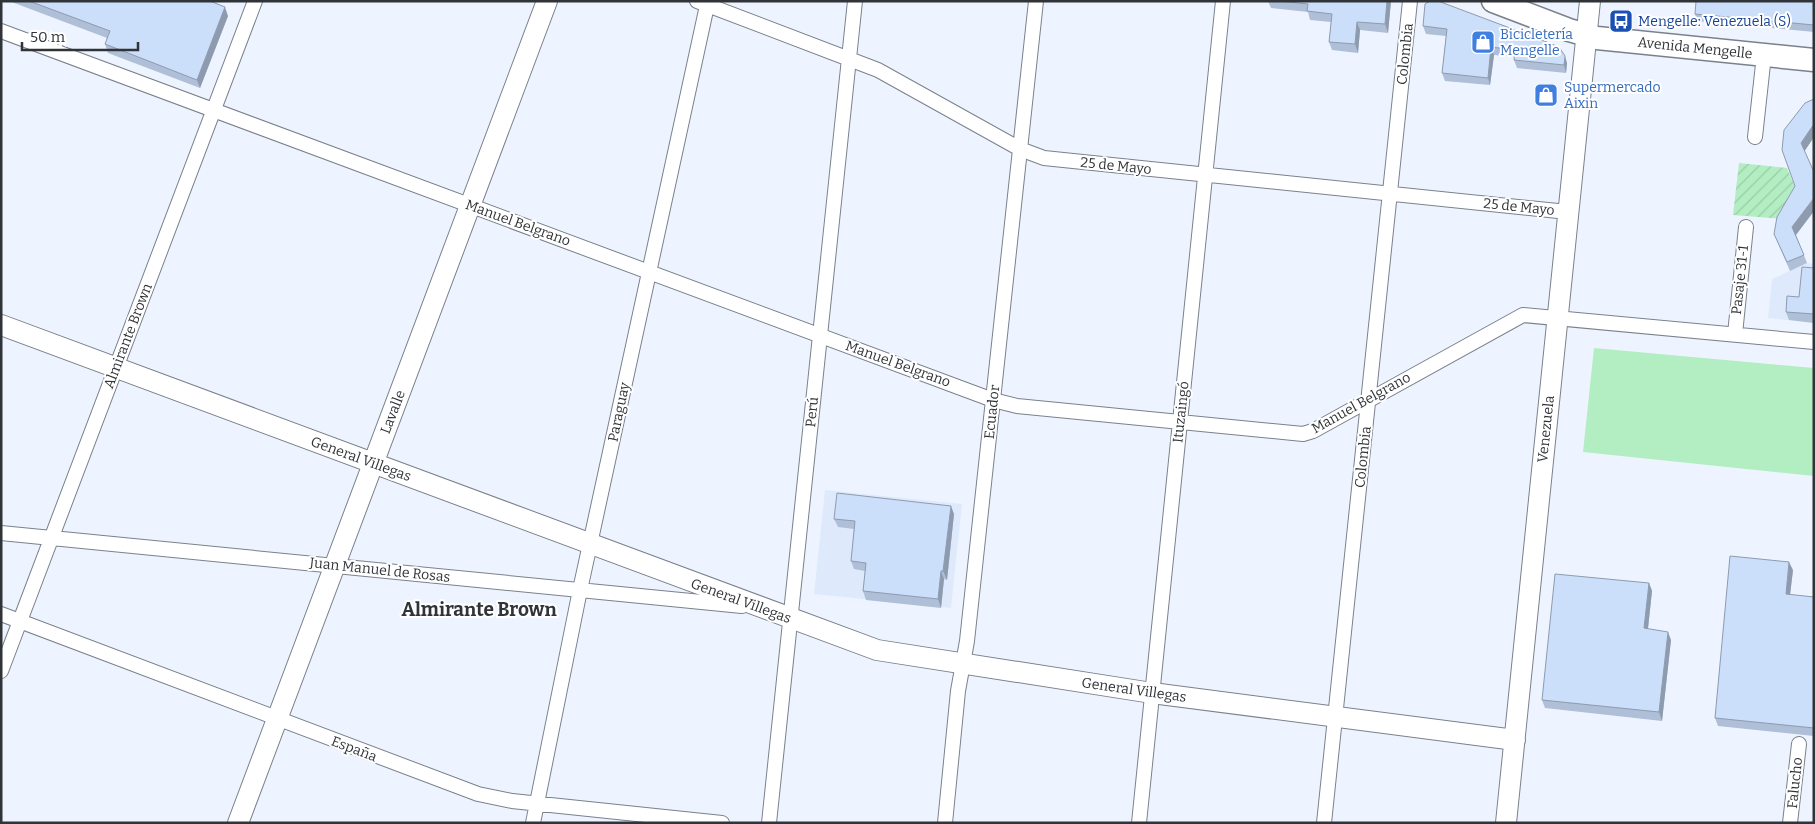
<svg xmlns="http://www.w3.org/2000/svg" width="1815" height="824" font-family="Bitter,serif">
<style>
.built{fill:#deeafb}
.garden{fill:url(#garden-furrows)}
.pitch{fill:#b3edc2}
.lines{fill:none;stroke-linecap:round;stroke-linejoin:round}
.street-casing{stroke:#7b818b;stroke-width:16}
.secondary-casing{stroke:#7b818b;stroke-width:22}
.primary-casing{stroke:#7b818b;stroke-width:25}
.street{stroke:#fff;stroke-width:14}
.secondary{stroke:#fff;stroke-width:20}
.primary{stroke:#fff;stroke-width:22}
.wall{fill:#afbfd7}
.shaded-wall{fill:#8e9baf}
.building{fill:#cbdefa;stroke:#8e9baf}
.labels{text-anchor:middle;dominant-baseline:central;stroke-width:4;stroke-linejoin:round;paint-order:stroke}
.transit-label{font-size:14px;fill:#164399;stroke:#fff;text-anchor:start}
.shop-label{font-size:14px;fill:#366cbe;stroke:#fff;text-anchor:start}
.street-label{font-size:14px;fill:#303337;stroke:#fff}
.district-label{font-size:19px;font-weight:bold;fill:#303337;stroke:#fff}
</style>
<defs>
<pattern id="garden-furrows" width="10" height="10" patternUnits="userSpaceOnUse" patternTransform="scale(1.25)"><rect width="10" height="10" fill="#b3edc2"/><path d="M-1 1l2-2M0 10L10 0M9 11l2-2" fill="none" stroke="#9acca7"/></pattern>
</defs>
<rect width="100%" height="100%" fill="#edf4ff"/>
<!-- built -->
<path class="built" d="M1807 263 1814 264V323L1768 318 1772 279Z
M825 490 962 504 951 608 814 594Z"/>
<!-- garden -->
<path class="garden" d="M1739 163 1787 168 1798 194 1782 219 1733 215Z"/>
<!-- pitch -->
<path class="pitch" d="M1594 348 1814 368V476L1583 452Z"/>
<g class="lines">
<!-- street casing -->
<g class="street-casing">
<path id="street" d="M697 1 878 70 1020 149 1044 158 1568 212
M1 31 993 400 1017 406 1303 434 1313 431 1523 315 1814 342
M1755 137 1764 55
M1735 334 1746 227
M1 533 742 606
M1 614 478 794 512 801 722 823
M1 671 255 1
M533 823 580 590 708 1
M769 823 855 1
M945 823 958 691 967 641 1036 1
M1139 823 1223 1
M1324 823 1410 1
M1790 823 1799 744"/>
</g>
<!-- secondary casing -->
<g class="secondary-casing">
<path id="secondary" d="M1 325 877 650 1152 693 1515 740
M238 823 547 1
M1506 823 1590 1"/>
</g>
<!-- primary casing -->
<g class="primary-casing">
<path id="primary" d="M1493 1 1569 30 1597 38 1814 60"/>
</g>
<!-- street -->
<use href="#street" class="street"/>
<!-- secondary -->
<use href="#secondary" class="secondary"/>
<!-- primary -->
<use href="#primary" class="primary"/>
</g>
<!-- wall -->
<path class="wall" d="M9 1H210L228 16 200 88 108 53 105 44 107 38Z
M1268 1H1391L1388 33 1360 30 1358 53 1332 50 1329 42 1331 22 1310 20 1308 12 1271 8Z
M1814 1V32L1697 21 1695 14Z
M1423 26 1519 35 1567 63 1566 73 1517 68 1514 60 1515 57 1494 55 1490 85 1445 81 1442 73 1446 36 1426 34Z
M1814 99V137L1804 151 1814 172V211L1796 235 1807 263 1790 271 1774 234 1795 186Z
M1814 268V323L1789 320 1786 312 1799 297Z
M954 514 947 580 944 579 941 608 866 600 863 591 865 571 854 569 851 561 854 529 838 527 834 519Z
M1793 570 1790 595 1814 597V736L1718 726 1715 718Z
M1649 583 1652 591 1648 629 1671 640 1662 721 1545 708 1542 700Z"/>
<!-- shaded-wall -->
<path class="shaded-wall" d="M1387 1H1391L1388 33 1385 24Z
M225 7 228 16 200 88 197 80Z
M1357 22 1360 30 1358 53 1355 44Z
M1491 47 1494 55 1490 85 1488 78Z
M1565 56 1567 63 1566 73 1564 65Z
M1814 124V137L1804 152 1801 143Z
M1814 198V211L1795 236 1792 227Z
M951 506 954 514 947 580 943 571Z
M1789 562 1793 570 1789 603 1786 594Z
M941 571 944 579 941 608 938 599Z
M1649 583 1652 591 1647 637 1644 628Z
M1668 632 1671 640 1662 721 1659 712Z"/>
<!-- building -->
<path class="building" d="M29 1H210L225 7 197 80 105 44 110 31Z
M1279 1H1387L1385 24 1357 22 1355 44 1329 42 1332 14 1307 11 1308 4Z
M1430 1H1438L1518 31 1517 34 1532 36 1559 47 1565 56 1564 65 1514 60 1515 50 1491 47 1488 78 1442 73 1447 29 1423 26 1425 4Z
M1696 1H1814V25L1695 14Z
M1814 99V124L1801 143 1814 172V198L1792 227 1804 255 1787 262 1774 234 1777 217 1795 186 1782 150 1784 130 1805 103Z
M1802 267 1814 268V314L1786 312 1787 296 1799 297Z
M837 493 951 506 943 571H941L938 599 863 591 866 563 851 561 855 521 834 519Z
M1730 556 1789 562 1786 594 1814 597V728L1715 718Z
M1555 574 1649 583 1644 628 1668 632 1659 712 1542 700Z"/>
<!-- icons -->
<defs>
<g id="bus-square" transform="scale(1.25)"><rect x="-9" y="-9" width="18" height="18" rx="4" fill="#1a4fb4" stroke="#fff"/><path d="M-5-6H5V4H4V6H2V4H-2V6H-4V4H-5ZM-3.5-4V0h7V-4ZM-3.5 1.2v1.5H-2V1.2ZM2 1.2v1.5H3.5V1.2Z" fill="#fff"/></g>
<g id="shop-square" transform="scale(1.25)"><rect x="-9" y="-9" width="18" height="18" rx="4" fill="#3f7fe0" stroke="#fff"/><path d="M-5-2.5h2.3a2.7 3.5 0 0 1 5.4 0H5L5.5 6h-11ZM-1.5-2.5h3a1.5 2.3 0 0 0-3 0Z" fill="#fff"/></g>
</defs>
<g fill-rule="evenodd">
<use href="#bus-square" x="1621" y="21"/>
<use href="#shop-square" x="1483" y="42"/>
<use href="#shop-square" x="1546" y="95"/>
</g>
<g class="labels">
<!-- transit labels -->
<g class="transit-label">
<text x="1638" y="21">Mengelle: Venezuela (S)</text>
</g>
<!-- shop labels -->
<g class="shop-label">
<text x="1500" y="34">Bicicletería<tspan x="1500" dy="16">Mengelle</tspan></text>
<text x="1564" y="87">Supermercado<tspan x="1564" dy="16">Aixin</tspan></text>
</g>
<!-- street labels -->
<g class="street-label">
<text transform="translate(1695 48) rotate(6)">Avenida Mengelle</text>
<text transform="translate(1405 54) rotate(-84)">Colombia</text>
<text transform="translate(1116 166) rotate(6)">25 de Mayo</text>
<text transform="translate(1519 207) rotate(6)">25 de Mayo</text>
<text transform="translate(518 223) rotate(20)">Manuel Belgrano</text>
<text transform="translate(1740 280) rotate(-84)">Pasaje 31-1</text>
<text transform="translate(128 336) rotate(-69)">Almirante Brown</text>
<text transform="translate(898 364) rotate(20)">Manuel Belgrano</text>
<text transform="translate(1361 403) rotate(-29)">Manuel Belgrano</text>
<text transform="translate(393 412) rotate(-69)">Lavalle</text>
<text transform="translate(619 412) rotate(-78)">Paraguay</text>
<text transform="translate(812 412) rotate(-84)">Perú</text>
<text transform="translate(992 412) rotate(-84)">Ecuador</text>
<text transform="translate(1181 412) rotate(-84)">Ituzaingó</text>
<text transform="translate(1546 429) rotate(-84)">Venezuela</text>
<text transform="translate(1363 457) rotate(-84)">Colombia</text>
<text transform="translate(361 459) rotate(20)">General Villegas</text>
<text transform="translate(380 570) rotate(6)">Juan Manuel de Rosas</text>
<text transform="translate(741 601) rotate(20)">General Villegas</text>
<text transform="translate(1134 690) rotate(8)">General Villegas</text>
<text transform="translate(354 749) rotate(21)">España</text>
<text transform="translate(1795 783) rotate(-84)">Falucho</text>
</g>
<!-- district labels -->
<g class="district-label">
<text x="479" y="609">Almirante Brown</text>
</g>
</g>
<!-- border -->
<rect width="1815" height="824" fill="none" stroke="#303337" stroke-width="5"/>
<!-- scale -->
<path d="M22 42v8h116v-8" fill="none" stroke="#303337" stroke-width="2.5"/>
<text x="30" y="42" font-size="15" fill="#303337" stroke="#ffffff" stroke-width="4" paint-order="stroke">50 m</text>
</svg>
